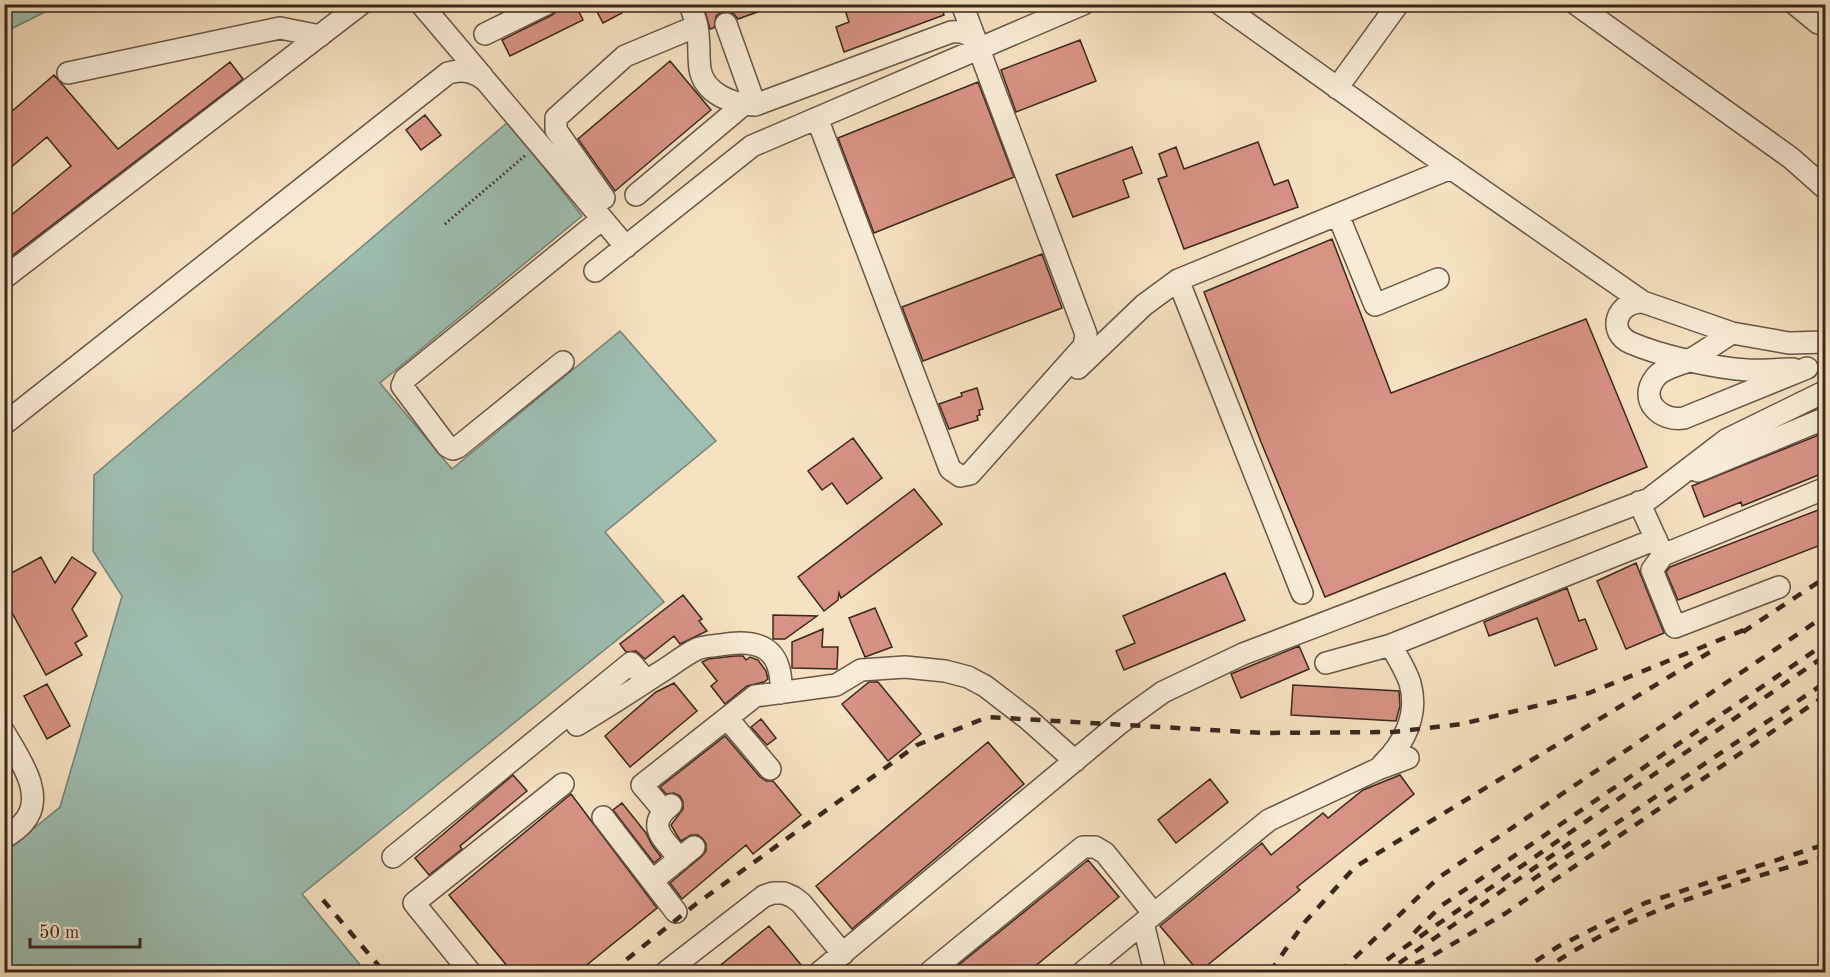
<svg xmlns="http://www.w3.org/2000/svg" width="1830" height="977" font-family="'Old Standard TT',serif">
<style>
.water{fill:#9dbeb1;stroke:#758276;stroke-width:1.5}
.building{fill:#d79284;stroke:#39281d;stroke-width:1.5}
.lines{fill:none;stroke-linecap:round;stroke-linejoin:round}
.minor-casing{stroke:#685646;stroke-width:24}
.path{stroke:#39281d;stroke-width:3;stroke-dasharray:1.5 3;stroke-linecap:butt}
.minor{stroke:#f9ecd7;stroke-width:21}
.rail{stroke:#39281d;stroke-width:4.5;stroke-dasharray:10 10;stroke-linecap:butt}
</style>
<rect width="100%" height="100%" fill="#f6e1c1"/>
<filter id="stains"><feTurbulence type="fractalNoise" baseFrequency=".00333" numOctaves="4"/><feColorMatrix values="0 0 0 0 .2 0 0 0 0 .09 0 0 0 0 .02 0 0 0 .5 -.17"/></filter>
<radialGradient id="worn" r=".72"><stop offset=".6" stop-color="#630" stop-opacity="0"/><stop offset="1" stop-color="#630" stop-opacity=".3"/></radialGradient>
<!-- water -->
<path class="water" d="M5 4H59V5L5 32Z
M508 122 582 216 380 383 452 469 620 331 716 441 605 532 664 602 302 894 366 972H5V852L60 807 122 596 93 551 94 475Z"/>
<!-- building -->
<path class="building" d="M559 4H575L583 20 510 56 502 40 552 15 557 11Z
M601 4H618L622 13 603 23 595 8Z
M703 4H774V6L738 19 734 14 722 12 716 16 714 28 710 29Z
M843 4H941L944 15 844 52 836 27 849 22Z
M1080 40 1096 81 1016 112 1001 70Z
M670 61 711 110 615 191 578 139Z
M230 62 243 79 4 262V221L71 166 47 137 10 168 4 161V118L54 75 118 149Z
M978 82 1014 177 874 233 838 138Z
M425 115 441 135 421 150 406 130Z
M1258 142 1274 185 1288 180 1298 207 1184 249 1158 179 1167 176 1159 154 1176 147 1184 169Z
M1132 147 1142 173 1123 180 1129 197 1073 217 1056 175Z
M1332 239 1391 393 1586 319 1647 467 1325 597 1261 442 1204 292Z
M1042 254 1062 308 923 361 902 307Z
M977 388 983 409 979 410 980 415 977 416 978 420 949 429 939 404 962 396 961 393Z
M1826 432V472L1742 506 1741 502 1704 517 1692 486Z
M853 438 882 478 847 504 832 483 822 490 808 471Z
M914 489 942 524 841 598 839 593 838 600 824 611 798 577Z
M1826 507V543L1678 600 1666 572 1670 567Z
M41 557 55 583 72 557 96 573 72 609 87 636 75 643 82 655 46 675 4 598V577Z
M1636 563 1664 633 1626 649 1597 581Z
M1225 573 1245 620 1124 670 1116 651 1135 643 1123 616Z
M1567 588 1579 621 1585 619 1597 649 1555 666 1537 618 1489 636 1484 622Z
M683 595 702 619 699 621 707 631 680 644 674 636 645 659 636 651 626 652 620 644Z
M875 608 892 647 865 657 849 618Z
M773 615 817 616 785 639H773Z
M823 629 822 647H838L837 669 792 668V642Z
M1299 646 1309 669 1241 698 1231 674Z
M735 656H743L746 660 750 657 758 660 766 671 768 679 764 682 747 686 725 704 711 686 717 681 702 662 708 659Z
M869 682H878L921 734 888 761 842 704Z
M674 683 697 711 630 767 605 736 656 692Z
M47 684 70 726 47 739 24 696Z
M1293 685 1399 691 1400 706 1396 721 1291 715Z
M761 719 776 738 767 745 751 727Z
M725 736 760 777 766 781H773L801 815 753 854 746 845 682 899 670 883 702 856 706 851V844L703 839 698 835H691L681 841 678 837 671 825 683 809V802L680 796 674 793 666 794 660 787Z
M988 742 1024 784 852 929 816 886Z
M513 775 527 791 460 846 462 849 429 875 415 858Z
M1400 775 1414 794 1297 887 1300 890 1199 972 1160 926 1262 843 1271 855 1323 813 1328 818 1363 790Z
M1210 779 1228 802 1176 843 1158 820Z
M571 794 657 908 578 972H512L449 895Z
M622 803 646 833 652 845 661 857 654 863 613 810Z
M1088 860 1119 897 1028 972H950Z
M769 926 807 972H712Z"/>
<g class="lines">
<!-- minor casing -->
<g class="minor-casing">
<path id="minor" d="M421 4 483 77
M690 4C692 12 696 19 697 27 700 41 698 55 700 69 704 94 734 105 755 105L951 32C963 31 972 34 977 45
M1220 4 1429 153 1643 302 1732 333 1789 343 1826 342
M1576 4 1791 158 1826 189
M1795 4 1818 23 1826 24
M726 24 755 105
M485 34 546 4
M68 73 280 28 320 36
M1337 88 1398 4
M817 118 950 469 960 476 970 474 1084 346 1086 334 962 4
M636 195 743 105
M604 198 556 130V118L625 56 697 26
M1338 215 1375 305 1438 279
M595 271 752 146 1083 4
M4 278 361 4
M1178 280 1302 593
M1643 302C1617 301 1606 332 1631 343 1661 356 1715 368 1747 370 1762 371 1778 369 1793 369
M1732 333C1717 342 1703 353 1688 361 1677 366 1662 368 1655 378 1638 400 1660 422 1684 418L1807 368
M563 362 458 447 453 449 447 446 402 386 405 379 602 219
M1078 368 1144 305 1178 280 1451 168
M4 424 448 73C463 69 474 71 486 81L626 247
M1698 471 1826 418
M1639 502 1663 555 1652 570 1675 627 1779 587
M1663 555 1826 488
M1326 663 1391 645 1656 539
M727 718 770 769
M577 725C605 708 632 691 659 673 671 666 684 655 697 649 704 646 713 646 720 645 760 638 783 648 781 693
M4 732C18 757 48 796 23 823 18 829 10 834 4 838
M1382 765C1404 744 1419 715 1410 683 1406 670 1397 657 1391 645
M671 805C644 826 664 839 680 859
M664 811 642 785 755 696 836 685 861 670 905 667 945 671 968 677 985 686 1028 719 1075 761
M603 817 676 912
M393 857 631 663 647 681
M652 881 694 847
M1143 923 1155 972
M470 972 414 903 563 784
M666 972 764 896 773 893H784L793 897 801 903 843 954
M820 972 1120 723 1163 692 1243 654 1649 499 1726 440 1826 391
M930 972 1083 847H1095L1105 853 1154 914
M1083 972 1269 820 1378 769 1408 758"/>
</g>
<!-- path -->
<path class="path" d="M445 224 527 154"/>
<!-- minor -->
<use href="#minor" class="minor"/>
<!-- rail -->
<path class="rail" d="M1743 632 1826 577
M1532 880 1826 682
M323 900 384 972
M1414 933 1441 906 1826 643
M611 972 696 904 917 745 988 717 1263 733 1393 732 1462 724 1589 693 1749 628
M1270 972 1304 923 1355 867 1715 649
M1340 972 1438 878 1826 615
M1371 972 1392 956 1826 655
M1381 972 1395 966 1577 838
M1397 972 1430 957 1506 913 1826 695
M1519 972 1559 946 1645 903 1826 844
M1541 972C1622 914 1731 884 1826 856"/>
</g>
<!-- margin -->
<rect width="1830" height="977" fill="none" stroke="#f6e1c1" stroke-width="24"/>
<rect x="6" y="6" width="1818" height="965" fill="none" stroke="#39281d" stroke-width="3"/>
<rect x="12" y="12" width="1806" height="953" fill="none" stroke="#39281d" stroke-width="1.5"/>
<!-- scale -->
<path d="M30 938v9h110v-9" fill="none" stroke="#39281d" stroke-width="3"/>
<text x="39" y="938" font-size="18" fill="#39281d" stroke="#f9ecd7" stroke-width="4.5" paint-order="stroke">50 m</text>
<rect width="100%" height="100%" filter="url(#stains)"/>
<rect width="100%" height="100%" fill="url(#worn)"/>
</svg>
